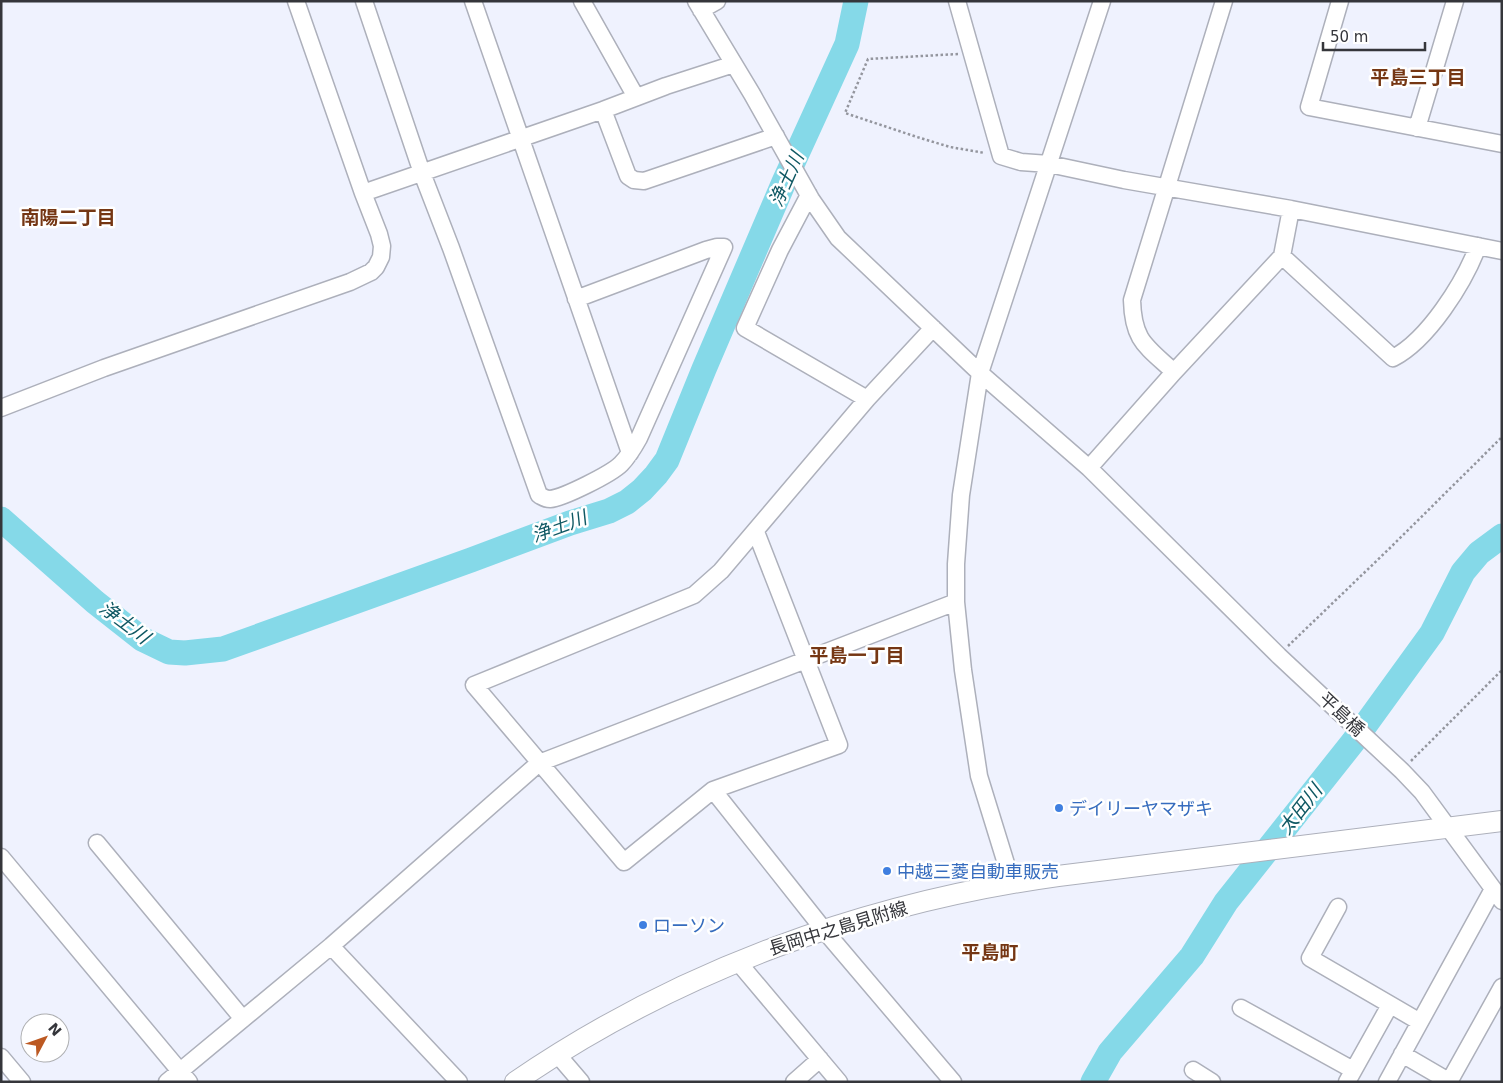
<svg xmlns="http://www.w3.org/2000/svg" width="1503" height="1083" font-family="'DejaVu Sans','Noto Sans JP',sans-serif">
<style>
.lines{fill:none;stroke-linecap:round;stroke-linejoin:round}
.river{stroke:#85d9e8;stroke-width:25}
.minor-casing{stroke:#adb0bb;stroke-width:19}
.major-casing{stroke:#adb0bb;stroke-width:22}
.path{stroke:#94969e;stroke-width:2.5;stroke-dasharray:2.5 2.5;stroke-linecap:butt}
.minor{stroke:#fff;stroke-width:16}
.major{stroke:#fff;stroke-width:20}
.shop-dot{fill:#3f7fe0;stroke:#fff;stroke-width:2}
.labels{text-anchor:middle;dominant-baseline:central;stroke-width:5;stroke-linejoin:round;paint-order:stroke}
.street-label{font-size:18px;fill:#35363b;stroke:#fff}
.shop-label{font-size:18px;fill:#366cbe;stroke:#fff;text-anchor:start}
.neighbourhood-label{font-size:19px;font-weight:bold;fill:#753613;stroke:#fff}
.water-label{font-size:19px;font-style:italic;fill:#0f5863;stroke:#fff}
</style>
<rect width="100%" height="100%" fill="#eff2fe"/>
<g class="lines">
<!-- river -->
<path class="river" d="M1 519 95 602 142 639 169 652 185 653 223 649 471 560 570 523 609 511 627 502 642 490 656 475 667 460 704 369 784 182 847 44 856 1
M1093 1082 1110 1052 1192 956 1226 902 1353 742 1432 633 1463 572 1479 553 1502 536"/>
<!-- minor casing -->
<g class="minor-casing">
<path id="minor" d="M364 1 422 173 451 248 539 495C543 497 545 499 550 499 563 498 611 474 621 464 628 457 634 447 639 438L724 247H717L706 250 576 299
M473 1 630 453
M582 1 636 97
M696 1 752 94 811 199 838 238 980 373 1089 468 1279 656 1402 771 1422 792 1502 901
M957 1 1001 156 1021 162 1049 164 1124 180 1291 209 1502 251
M1340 1 1309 107 1502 144
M701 10 717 1
M603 110 628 176 634 180 644 181 776 136
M1417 128 1455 1
M363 193 603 110 666 86 734 64
M809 195 780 250 745 328 867 399
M1282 256 1393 358C1428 340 1464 283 1478 246
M1174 372C1146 346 1133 341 1132 300L1224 1
M1 408 104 368 350 282 371 272 376 267 381 257 382 246 379 234 363 193 296 1
M1089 468 1174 372 1282 256 1291 209
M756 532 839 745 713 790 624 862 474 685 694 595 721 571 867 399 933 328
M713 790 824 930 953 1082
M97 843 243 1019
M1 857 189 1082
M1012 883 979 776 963 670 956 602V564L961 495 980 373 1102 1
M1338 907 1310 958 1420 1022
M331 946 459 1082
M738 962 839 1082
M1241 1008 1353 1070
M557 1054 581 1082
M1402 1054 1450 1082
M1 1057 22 1082
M1193 1070 1212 1082
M167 1082 331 946 539 763 956 602
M794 1082 820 1059
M1347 1082 1390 1005
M1387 1082 1493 889
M1449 1082 1502 987"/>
</g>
<!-- major casing -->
<g class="major-casing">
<path id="major" d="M515 1082C677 971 864 903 1058 876L1502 821"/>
</g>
<!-- path -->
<path class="path" d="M958 54 868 59 845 113 917 137 950 147 985 153
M1288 646 1391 547 1502 437
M1411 761 1502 670"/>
<!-- minor -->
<use href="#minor" class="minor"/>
<!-- major -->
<use href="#major" class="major"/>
</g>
<!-- markers -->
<g class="shop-dot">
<circle cx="1059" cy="808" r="5"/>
<circle cx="887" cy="871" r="5"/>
<circle cx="643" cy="925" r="5"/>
</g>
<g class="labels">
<!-- street labels -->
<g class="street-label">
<text transform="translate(1342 714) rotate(43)">平島橋</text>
<text transform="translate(838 928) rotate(-17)">長岡中之島見附線</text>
</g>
<!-- shop labels -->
<g class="shop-label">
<text x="1069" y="808">デイリーヤマザキ</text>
<text x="897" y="871">中越三菱自動車販売</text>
<text x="653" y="925">ローソン</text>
</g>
<!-- neighbourhood labels -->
<g class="neighbourhood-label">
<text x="1418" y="77">平島三丁目</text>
<text x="68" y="217">南陽二丁目</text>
<text x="857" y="655">平島一丁目</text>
<text x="990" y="952">平島町</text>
</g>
<!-- water labels -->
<g class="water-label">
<text transform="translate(786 179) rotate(-66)">浄土川</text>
<text transform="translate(559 526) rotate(-20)">浄土川</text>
<text transform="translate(125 622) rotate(37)">浄土川</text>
<text transform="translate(1300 809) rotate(-52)">太田川</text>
</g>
</g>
<!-- border -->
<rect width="1503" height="1083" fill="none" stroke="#35363b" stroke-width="5"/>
<!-- north arrow -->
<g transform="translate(45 1038) rotate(49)"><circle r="24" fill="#ffffff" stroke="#aeafb1"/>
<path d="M0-4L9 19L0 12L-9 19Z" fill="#bc5922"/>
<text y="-8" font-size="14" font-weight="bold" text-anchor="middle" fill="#35363b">N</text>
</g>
<!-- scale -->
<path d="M1323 42v8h102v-8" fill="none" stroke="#35363b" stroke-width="2.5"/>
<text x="1330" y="42" font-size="15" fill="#35363b" stroke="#ffffff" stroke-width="4" paint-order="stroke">50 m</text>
</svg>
